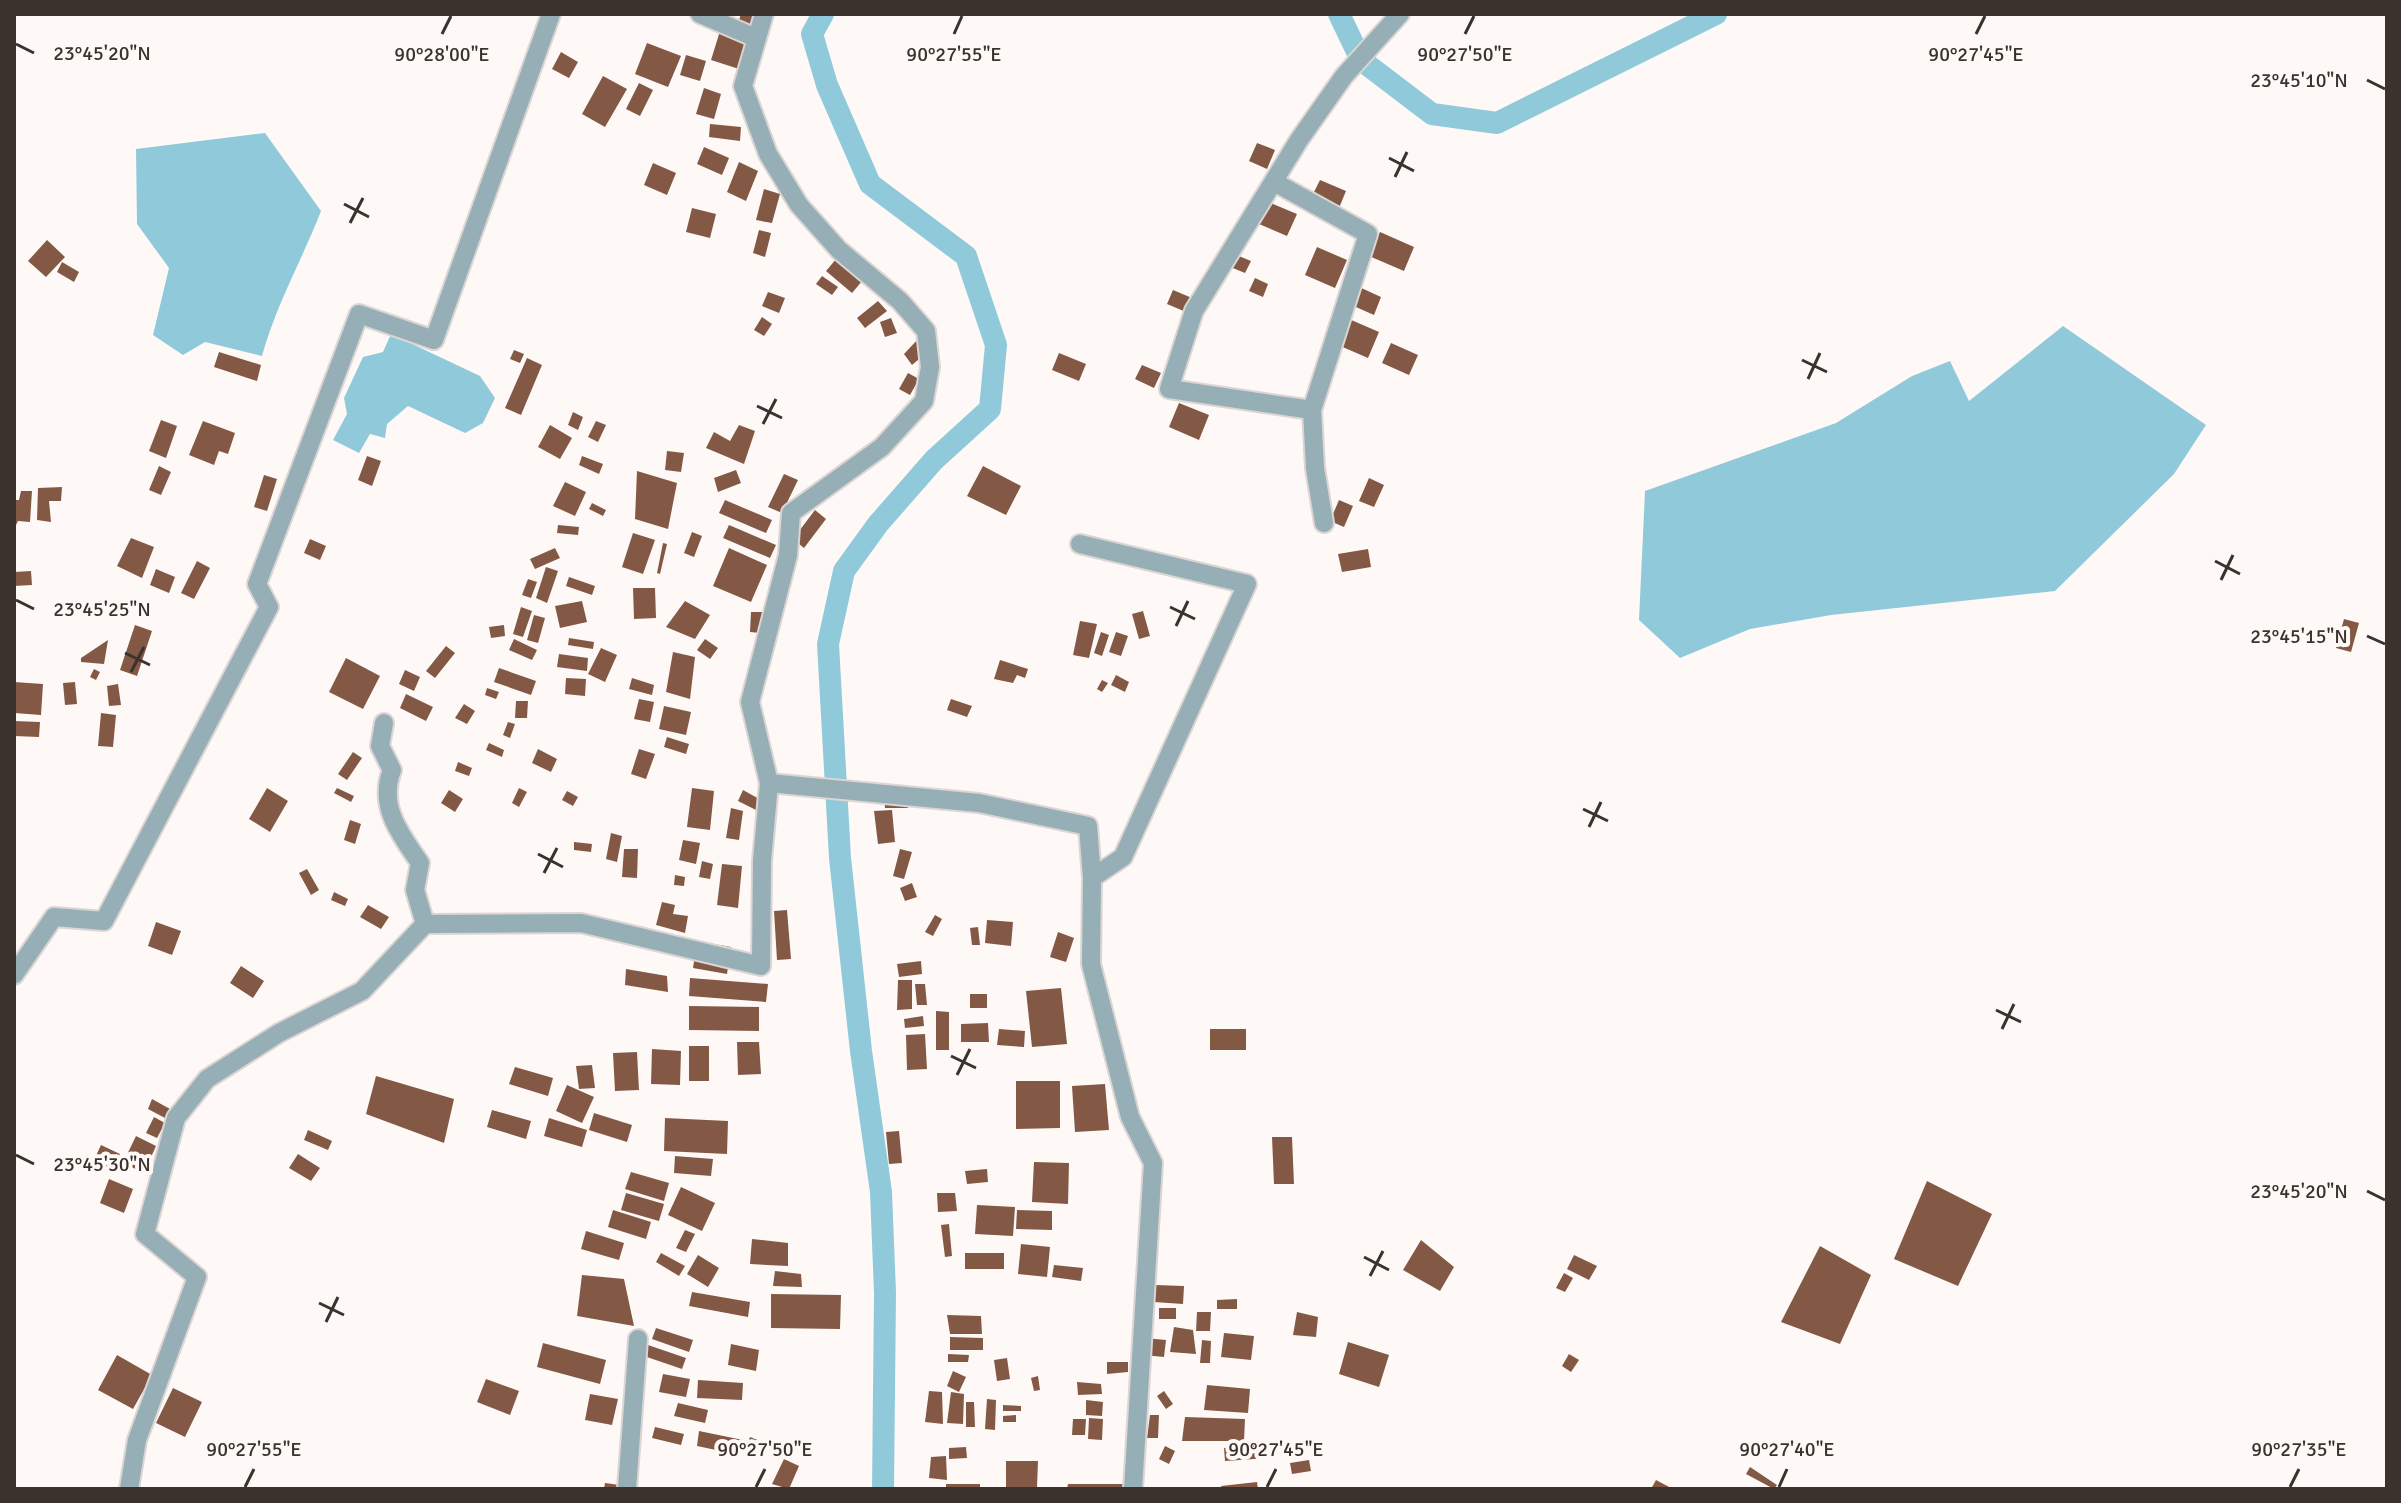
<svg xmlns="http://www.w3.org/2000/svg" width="2401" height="1503" font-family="Signika,sans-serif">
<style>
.water{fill:#90cada}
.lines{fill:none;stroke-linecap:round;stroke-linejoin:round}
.canal{stroke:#90cada;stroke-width:22}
.building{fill:#835945}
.minor-casing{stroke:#dbd5d3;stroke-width:22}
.minor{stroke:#96aeb5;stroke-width:18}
.ticks{fill:none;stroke:#3b322e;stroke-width:3}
.ticks-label{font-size:20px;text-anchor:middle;fill:#3b322e;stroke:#fef9f7;stroke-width:8;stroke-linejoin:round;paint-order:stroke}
</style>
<rect width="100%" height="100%" fill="#fef9f7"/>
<!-- water -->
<path class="water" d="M265 133 321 211C302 260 276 305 262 356L205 342 183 355 153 335 169 268 137 224 136 149Z
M2063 326 2206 425 2174 474 2055 591 1831 615 1750 629 1680 658 1639 620 1645 491 1836 423 1912 376 1950 361 1969 401Z
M391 334 480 376 495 398 483 423 465 433 408 406 387 424 385 438 370 434 359 453 333 440 347 414 344 398 363 357 383 352Z"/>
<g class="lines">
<!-- canal -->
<path class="canal" d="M823 14 812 34 827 85 870 184 966 256 996 345 990 409 934 460 878 524 844 571 828 644 840 858 861 1051 881 1192 885 1293 883 1489
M1339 14 1361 60 1432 114 1497 123 1716 14"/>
</g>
<!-- building -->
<path class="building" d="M741 14H758L751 32 737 26Z
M720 31 748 40 739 69 711 60Z
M647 43 681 56 668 87 635 74Z
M561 52 578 62 569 78 552 69Z
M686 55 706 61 700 81 680 75Z
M603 76 627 89 605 127 582 114Z
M639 83 653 90 640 116 626 109Z
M704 88 721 94 714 119 696 114Z
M710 124 741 127 740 141 709 137Z
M1257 143 1275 150 1267 169 1249 161Z
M704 147 729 158 722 175 697 164Z
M739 162 758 171 746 201 727 192Z
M653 163 676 173 667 195 644 185Z
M1320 180 1346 191 1339 208 1312 196Z
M764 189 780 194 772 223 756 220Z
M1268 202 1297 214 1287 236 1259 224Z
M692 208 716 214 710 238 686 232Z
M759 230 771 233 765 257 753 253Z
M1380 232 1414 247 1404 271 1369 256Z
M47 240 65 257 46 277 28 261Z
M1317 247 1347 260 1335 288 1305 275Z
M1234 254 1251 261 1245 273 1228 266Z
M837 258 863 280 852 293 826 271Z
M62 262 79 272 74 282 57 272Z
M822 276 838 287 832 295 816 284Z
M1255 278 1268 284 1263 297 1249 291Z
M1357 286 1381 297 1374 315 1349 304Z
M1173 290 1192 298 1186 312 1167 304Z
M768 292 785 298 779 313 762 306Z
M878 301 887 311 865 328 857 318Z
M762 317 772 324 764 336 754 330Z
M891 318 897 333 885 337 880 322Z
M1349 319 1379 332 1368 358 1338 345Z
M920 337 925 354 912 365 904 354Z
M1391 343 1418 355 1409 375 1382 363Z
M514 350 524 354 520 363 510 359Z
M219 352 261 365 257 381 214 367Z
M1059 353 1086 364 1079 381 1052 370Z
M527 358 542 365 521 415 505 408Z
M1142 365 1161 373 1154 388 1135 379Z
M908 373 919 379 910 395 899 389Z
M1179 403 1209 415 1199 440 1169 427Z
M573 412 583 417 578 430 568 425Z
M161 420 177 426 166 458 149 451Z
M203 421 235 433 228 454 219 451 214 465 189 455Z
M596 421 606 425 598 442 588 437Z
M550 425 572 438 560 459 538 447Z
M739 425 755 431 744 464 706 448 714 432 730 441Z
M667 451 684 453 681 472 665 470Z
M367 456 381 461 372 486 358 480Z
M582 456 603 464 599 474 579 465Z
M159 466 171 472 161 495 149 490Z
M983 466 1021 486 1006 515 967 496Z
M736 470 741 483 718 492 714 478Z
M637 471 677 483 668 529 635 519Z
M784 474 798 480 782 513 768 507Z
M264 475 277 479 267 511 254 507Z
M1369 478 1384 485 1374 507 1359 501Z
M565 482 586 492 575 516 553 506Z
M62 487 61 501H49L51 522 37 520 38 488Z
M21 491H32L30 522 18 521 14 529V500H19Z
M725 500 772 520 766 533 719 513Z
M1339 500 1353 506 1344 527 1330 521Z
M592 503 606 510 603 516 589 509Z
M815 510 826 519 804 548 793 539Z
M558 525 579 527 578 535 557 533Z
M729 525 776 545 770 558 723 538Z
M692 532 702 536 694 557 684 553Z
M633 533 655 540 643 574 622 567Z
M131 538 154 547 142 578 117 566Z
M310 539 326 546 320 560 304 553Z
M663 543 667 544 660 574 657 573Z
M555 548 560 558 535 569 530 559Z
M729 548 767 565 751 602 713 586Z
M1368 549 1371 567 1342 572 1338 554Z
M197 561 210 568 194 599 181 593Z
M546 567 558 571 547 603 536 598Z
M156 569 175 577 169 593 150 585Z
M31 571 32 585 14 586V572Z
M569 577 595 586 592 595 566 586Z
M528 579 537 582 531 598 522 595Z
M633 588H655L656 618 634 619Z
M582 601 587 622 560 628 555 606Z
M685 601 710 615 695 639 666 627Z
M521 607 532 611 523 637 513 634Z
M1143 611 1150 636 1139 639 1132 614Z
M751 612H762L761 633 750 632Z
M534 615 545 618 538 643 527 640Z
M2344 619 2359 623 2351 652 2336 648Z
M1080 621 1097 624 1089 658 1073 655Z
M135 625 152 631 137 676 120 670Z
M504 625 505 636 491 638 489 627Z
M1101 632 1109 635 1102 656 1094 653Z
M1116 632 1128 636 1121 656 1109 652Z
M569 638 594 642 593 649 568 645Z
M514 639 537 650 532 660 509 650Z
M705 639 718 648 710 659 697 650Z
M108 640 104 664 81 662V658Z
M446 646 455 653 435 678 426 671Z
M601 648 617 655 605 682 588 674Z
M673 652 695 657 690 699 666 692Z
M559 654 588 658 587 671 557 667Z
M346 658 380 676 363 709 329 692Z
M1000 660 1028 669 1025 678 1017 675 1013 683 994 679Z
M499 668 536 681 531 695 494 682Z
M94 669 100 672 96 680 90 677Z
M405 670 420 677 414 691 399 684Z
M1116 675 1129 682 1125 692 1111 685Z
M566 678 586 679 585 696 565 694Z
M632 678 654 685 652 695 629 689Z
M1102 680 1108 683 1102 692 1097 689Z
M14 682 43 684 41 715 14 713Z
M75 682 77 704 65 705 63 683Z
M118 684 121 705 109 706 107 686Z
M487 688 499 692 496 699 485 695Z
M406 694 433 707 426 721 400 708Z
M639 699 654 702 650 722 634 719Z
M951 699 972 706 967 717 947 710Z
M516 701H528L527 718H515Z
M464 704 475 711 467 724 455 718Z
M664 706 691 712 686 735 659 729Z
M101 713 116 715 113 747 98 746Z
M14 721 40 722 39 737 14 736Z
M508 722 515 724 510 738 503 735Z
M667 737 689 744 686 754 664 747Z
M489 743 504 750 502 757 486 750Z
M538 749 557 759 551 772 532 763Z
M639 749 655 754 646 779 631 774Z
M353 752 362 758 347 780 338 774Z
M458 762 472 768 469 776 455 771Z
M267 788 288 801 270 832 249 819Z
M337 788 354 796 351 802 334 793Z
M519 788 527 792 519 807 512 803Z
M692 788 714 791 710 830 687 827Z
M449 790 463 799 455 812 441 803Z
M743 790 761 800 756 810 738 801Z
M567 791 578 797 573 806 562 800Z
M884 797 907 799 908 808H885Z
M731 808 743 811 739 840 726 838Z
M892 810 895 842 878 844 874 811Z
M350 820 361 824 355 844 344 840Z
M611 833 622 836 617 862 606 859Z
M683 840 700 843 696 864 679 860Z
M574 842 592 844 591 852 574 850Z
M624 849H638L637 878 622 877Z
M900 849 912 852 904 879 893 876Z
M702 861 713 864 710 879 699 877Z
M722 864 742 866 738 908 717 905Z
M307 869 319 890 311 895 299 873Z
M675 875 685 877 684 886 674 885Z
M912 883 917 897 905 901 900 888Z
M334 892 348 899 345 906 331 900Z
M662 902 675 905 673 914 688 916 685 933 656 925Z
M368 905 389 917 381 929 360 917Z
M787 910 791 959 777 960 774 911Z
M935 915 942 919 933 936 925 932Z
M987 920 1013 922 1011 946 985 943Z
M156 922 181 931 172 955 148 946Z
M978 927 980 945H972L970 928Z
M1058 932 1074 938 1066 962 1050 957Z
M697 941 731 947 727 974 693 968Z
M921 961 922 974 899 977 897 964Z
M241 966 264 981 253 998 230 983Z
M626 969 667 976 668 992 625 985Z
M690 978 768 984 766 1002 689 996Z
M898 980H912V1009L897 1010Z
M915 984H925L927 1005H917Z
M1061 988 1067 1044 1032 1047 1026 991Z
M970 994H987V1008H970Z
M689 1006 759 1007V1031L689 1030Z
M936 1011 949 1012V1050H936Z
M923 1016 924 1026 905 1028 904 1019Z
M988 1023 989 1042H961V1024Z
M999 1029 1025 1031 1024 1047 997 1045Z
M1210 1029H1246V1050H1210Z
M925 1034 927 1069 907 1070 906 1035Z
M737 1042H759L761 1074 738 1075Z
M689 1046H709V1081H689Z
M652 1049 681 1051 680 1085 651 1084Z
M637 1052 639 1090 615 1091 613 1053Z
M592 1065 595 1088 579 1089 576 1066Z
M515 1067 553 1078 548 1096 509 1084Z
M376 1076 454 1099 444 1143 366 1114Z
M1016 1081H1060V1128L1016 1129Z
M1105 1084 1109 1130 1075 1132 1072 1086Z
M567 1085 594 1097 582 1123 556 1111Z
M152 1099 170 1109 165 1118 148 1109Z
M492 1110 531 1121 526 1139 487 1127Z
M594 1113 632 1125 627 1142 589 1130Z
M154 1117 165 1123 157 1138 146 1133Z
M549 1118 587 1130 582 1147 544 1136Z
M665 1118 728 1121 727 1154 664 1151Z
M308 1130 332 1141 328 1150 304 1140Z
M899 1131 902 1163 889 1164 886 1132Z
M136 1136 156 1146 144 1173 123 1163Z
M1272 1137H1292L1294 1184H1274Z
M101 1145 120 1154 112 1171 93 1162Z
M298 1154 320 1168 311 1181 289 1168Z
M675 1156 713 1159 711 1176 674 1173Z
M1034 1162 1069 1163 1068 1204 1032 1202Z
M987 1169 988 1182 967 1184 965 1171Z
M631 1172 669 1183 664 1201 625 1189Z
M109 1179 133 1189 124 1213 100 1203Z
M1927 1181 1992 1214 1958 1286 1894 1259Z
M681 1187 715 1203 702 1231 668 1215Z
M626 1193 664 1204 659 1221 621 1210Z
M937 1193H955L957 1211 938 1212Z
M977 1205 1015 1207 1013 1236 975 1234Z
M613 1210 651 1222 646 1239 608 1227Z
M1017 1210 1052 1211V1230L1016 1229Z
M949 1224 952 1256 945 1257 941 1225Z
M685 1230 695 1234 686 1252 676 1248Z
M586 1231 624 1243 619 1260 581 1249Z
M752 1239 788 1243V1266L750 1264Z
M1421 1240 1454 1267 1440 1291 1403 1270Z
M1021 1244 1050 1247 1047 1277 1018 1274Z
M1820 1246 1871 1275 1840 1344 1781 1322Z
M661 1253 685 1266 679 1276 656 1262Z
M965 1253H1004V1269H965Z
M698 1255 719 1268 708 1287 687 1274Z
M1574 1255 1597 1266 1589 1280 1567 1269Z
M1054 1265 1083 1268 1081 1281 1052 1277Z
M775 1271 801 1274 802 1287 773 1286Z
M1564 1273 1573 1278 1565 1292 1556 1288Z
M582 1275 624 1279 634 1326 577 1316Z
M1155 1285 1184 1286 1183 1304 1154 1302Z
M692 1292 750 1302 748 1317 689 1306Z
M771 1294 841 1295 840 1329 771 1328Z
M1237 1299V1309H1217V1300Z
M1159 1308H1176V1319H1159Z
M1197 1312H1211L1210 1331H1196Z
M1297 1312 1318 1317 1316 1337 1293 1335Z
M947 1315 981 1316 982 1334H950Z
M1174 1327 1193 1330 1196 1354 1170 1352Z
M656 1328 693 1340 689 1352 652 1339Z
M1224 1333 1254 1336 1251 1360 1221 1357Z
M950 1337 983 1338V1350H950Z
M1145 1338 1166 1340 1164 1357 1144 1355Z
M1202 1340 1211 1341 1210 1363H1200Z
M1348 1342 1389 1355 1379 1387 1339 1374Z
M543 1343 606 1360 600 1384 537 1367Z
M731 1344 759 1350 756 1371 728 1365Z
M648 1345 686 1358 682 1369 644 1356Z
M948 1354 969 1355 968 1362H948Z
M1569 1354 1579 1360 1571 1372 1562 1366Z
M117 1355 152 1375 133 1409 98 1390Z
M1007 1358 1010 1379 997 1381 994 1360Z
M1107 1362H1128V1372L1107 1374Z
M953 1371 966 1377 959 1392 947 1386Z
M663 1374 690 1379 686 1397 659 1392Z
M1038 1376 1040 1390 1034 1391 1031 1378Z
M486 1379 519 1391 510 1415 477 1402Z
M698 1380 743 1383 742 1400 697 1398Z
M1077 1382 1101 1384 1102 1394 1078 1395Z
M1207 1385 1250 1389 1248 1413 1204 1410Z
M173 1388 202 1402 185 1437 156 1423Z
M929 1391 942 1392 943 1424 925 1422Z
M1164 1391 1173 1404 1166 1409 1157 1396Z
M951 1392 964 1394 963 1424 947 1423Z
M590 1394 618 1399 612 1425 585 1420Z
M987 1399 996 1400 995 1430 985 1429Z
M1086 1400 1103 1402 1102 1416 1086 1415Z
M966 1402H974L975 1427H966Z
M678 1403 708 1410 705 1423 674 1416Z
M1003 1405 1021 1406V1411H1003Z
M1016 1415V1422H1003V1416Z
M1150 1415H1159L1158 1438H1147Z
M1185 1417 1245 1419 1244 1441H1182Z
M1089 1418 1103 1419 1102 1440 1088 1439Z
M1073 1419H1086L1085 1435H1072Z
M655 1427 684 1434 681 1445 652 1438Z
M699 1431 743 1440 740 1455 697 1446Z
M750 1437 765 1443 762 1453 746 1448Z
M1268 1444 1269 1458 1225 1461 1224 1448Z
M1165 1446 1175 1451 1169 1464 1159 1459Z
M966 1447 967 1458 949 1459V1448Z
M946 1456 947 1480 929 1478 931 1457Z
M784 1459 799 1466 789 1489 772 1484Z
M1309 1460 1311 1471 1292 1474 1290 1463Z
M1006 1461H1038L1037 1488 1006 1487Z
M1750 1467 1777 1485 1774 1489 1746 1474Z
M1656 1480 1673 1489H1651Z
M1257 1482 1258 1489H1222L1221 1486Z
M605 1483 620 1485V1489H604Z
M946 1484H980V1489H946Z
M1068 1484H1124L1123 1489H1067Z"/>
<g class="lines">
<!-- minor casing -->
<g class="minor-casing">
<path id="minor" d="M700 14 756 38
M764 14 743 86 768 154 799 205 839 250 900 301 926 331 930 367 924 401 882 447 791 513 788 555 750 702 769 783
M1274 182 1368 234 1312 410 1315 468 1324 523
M1312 410 1169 389 1194 311 1299 140 1344 76 1400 14
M384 723 380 746 392 770C378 806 400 834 420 863L415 890 425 924
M1092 878 1091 964 1130 1117 1153 1163 1133 1489
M14 975 54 917 104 921 269 607 257 584 359 314 434 340 551 14
M129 1489 137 1440 197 1277 145 1234 176 1118 207 1079 279 1033 362 991 425 924 581 923 761 966 762 861 769 783 979 803 1088 826 1092 878 1123 857 1247 584 1080 544
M627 1489 638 1339"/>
</g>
<!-- minor -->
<use href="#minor" class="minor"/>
</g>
<!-- ticks -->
<path class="ticks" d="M442 34 451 16M954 34 962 16M1465 34 1474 16M1976 34 1985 16M16 44 34 53M2367 80 2385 89M1389 158 1414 171M1395 177 1407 152M344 204 369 217M350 223 363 198M1802 360 1827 372M1808 379 1820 353M757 406 782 418M763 424 776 399M2215 561 2240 574M2221 580 2233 555M16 600 34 609M1170 607 1195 619M1176 626 1188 601M2367 636 2385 644M125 653 150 665M131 672 144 647M1583 809 1608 821M1589 827 1601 802M538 854 563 867M544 873 557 848M1996 1010 2021 1022M2002 1029 2014 1004M951 1056 976 1068M957 1075 970 1049M16 1155 34 1164M2367 1191 2385 1200M1364 1257 1389 1270M1370 1276 1383 1251M319 1303 344 1315M326 1322 338 1297M245 1487 254 1469M756 1487 765 1469M1267 1487 1276 1469M1779 1487 1787 1469M2290 1487 2299 1469"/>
<g class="ticks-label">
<text x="102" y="60">23°45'20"N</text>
<text x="442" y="61">90°28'00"E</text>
<text x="954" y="61">90°27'55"E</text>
<text x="1465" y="61">90°27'50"E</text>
<text x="1976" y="61">90°27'45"E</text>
<text x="2299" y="87">23°45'10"N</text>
<text x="102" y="616">23°45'25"N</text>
<text x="2299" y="643">23°45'15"N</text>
<text x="102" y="1171">23°45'30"N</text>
<text x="2299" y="1198">23°45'20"N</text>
<text x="254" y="1456">90°27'55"E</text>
<text x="765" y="1456">90°27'50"E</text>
<text x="1276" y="1456">90°27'45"E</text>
<text x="1787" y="1456">90°27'40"E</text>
<text x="2299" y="1456">90°27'35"E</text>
</g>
<!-- border -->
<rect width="2401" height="1503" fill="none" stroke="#3b322e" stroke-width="32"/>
</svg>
